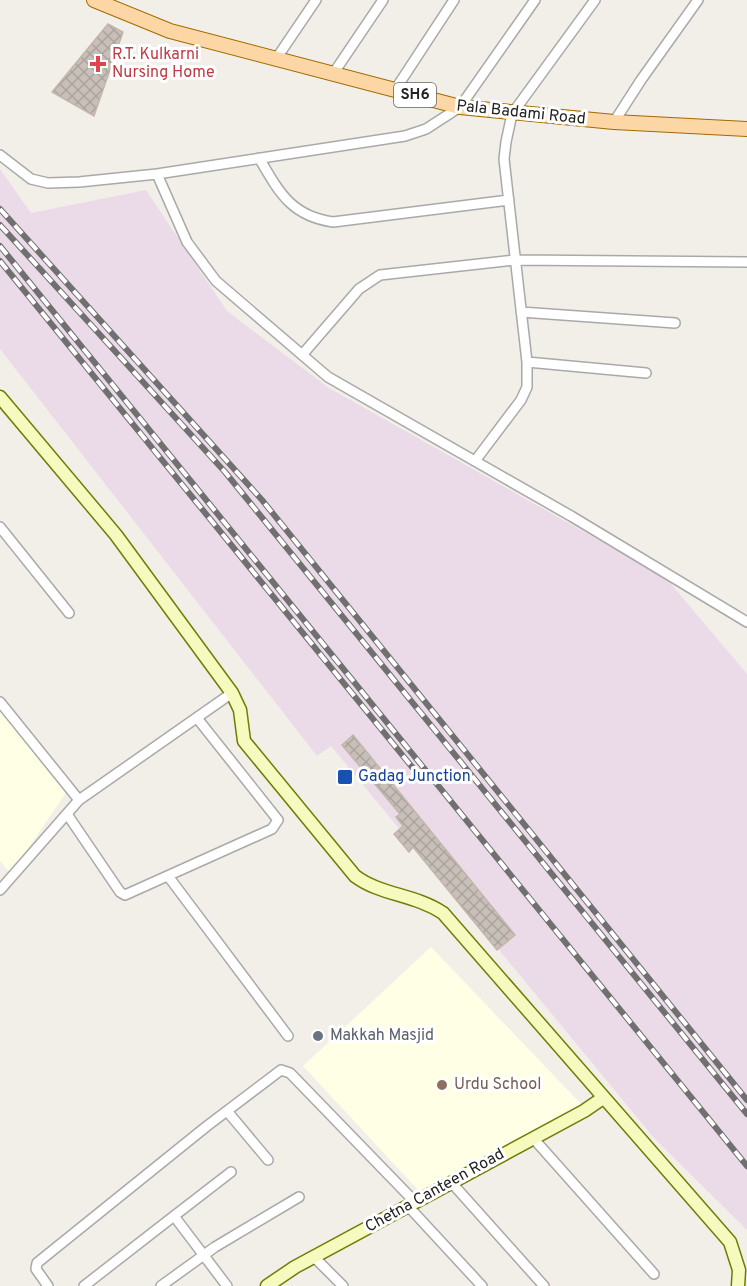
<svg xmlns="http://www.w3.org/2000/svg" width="747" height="1286" font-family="Overpass,sans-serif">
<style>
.education{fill:#ffffe5}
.railway{fill:#ebdbe8}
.building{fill:url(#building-cross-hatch);stroke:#c4b6ab;stroke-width:1.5}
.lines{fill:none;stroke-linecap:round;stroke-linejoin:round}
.street-casing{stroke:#a9a9a9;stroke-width:12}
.secondary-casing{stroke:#707d05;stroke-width:15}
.primary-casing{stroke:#a06b00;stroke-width:16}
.street{stroke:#fff;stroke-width:9}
.secondary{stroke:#f7fabf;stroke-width:12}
.primary{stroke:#fcd6a4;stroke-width:14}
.rail-casing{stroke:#707070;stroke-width:6}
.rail{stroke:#fff;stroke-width:4;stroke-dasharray:11;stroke-linecap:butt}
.health-dot{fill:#e0444e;stroke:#fff;stroke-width:2}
.transit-dot{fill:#1a4fb4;stroke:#fff;stroke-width:2}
.worship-dot{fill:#6b7280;stroke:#fff;stroke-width:2}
.education-dot{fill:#8d6e63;stroke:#fff;stroke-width:2}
.labels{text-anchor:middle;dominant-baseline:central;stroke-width:6;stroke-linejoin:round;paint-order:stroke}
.shield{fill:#fff;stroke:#646464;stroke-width:1.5}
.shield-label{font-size:15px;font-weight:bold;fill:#222}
.health-label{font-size:16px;fill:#be3a42;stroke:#fff;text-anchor:start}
.street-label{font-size:16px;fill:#222;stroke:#fff}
.transit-label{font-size:16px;fill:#164399;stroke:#fff;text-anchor:start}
.worship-label{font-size:16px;fill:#5b616d;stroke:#fff;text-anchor:start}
.education-label{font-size:16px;fill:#785e54;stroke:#fff;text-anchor:start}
</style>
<defs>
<pattern id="building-cross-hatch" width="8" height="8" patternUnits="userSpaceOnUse" patternTransform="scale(1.5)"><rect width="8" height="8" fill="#c7bfb8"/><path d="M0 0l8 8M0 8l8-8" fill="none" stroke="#aba49e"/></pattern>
</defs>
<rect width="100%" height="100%" fill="#f2efe9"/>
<!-- education -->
<path class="education" d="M0 702 69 788 11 874 0 861Z
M431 947 581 1104 420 1192 303 1066Z"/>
<!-- railway -->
<path class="railway" d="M0 169 31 213 146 190 227 311 329 388 666 578 747 674V1230L654 1138 331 746 317 756 0 349Z"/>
<!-- building -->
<path class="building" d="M108 24 123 32 94 116 52 92Z
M353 735 515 935 497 950 413 847 409 852 394 834 403 826 396 817 400 814 342 745Z"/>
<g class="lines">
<!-- street casing -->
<g class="street-casing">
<path id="street" d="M276 59 316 0
M333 74 383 0
M395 90 454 0
M614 122 641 80 698 0
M0 155 31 179 48 183 79 182 157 174 405 136 426 129 460 107 535 0
M259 158C279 192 291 216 333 222L509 200
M157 174 187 242 216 281 328 377 571 516 747 622
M521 312 675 323
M302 355 359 289 380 275 515 260 747 262
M527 362 646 373
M475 461 521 400 527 387V362L504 159 506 142 512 114 595 0
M0 527 69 613
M0 702 79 800
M67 814 120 892 125 895 272 829 278 820 274 815 197 718
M168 876 288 1036
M0 890 79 800 232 693
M227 1111 268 1160
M533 1138 654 1274
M451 1182 544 1286
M408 1206 482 1286
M174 1216 231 1172
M314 1257 343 1286
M48 1286 36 1269 37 1263 207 1126 281 1070 290 1073 415 1202
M84 1286 174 1216 227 1286
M161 1286 215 1247 299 1197"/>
</g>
<!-- secondary casing -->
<g class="secondary-casing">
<path id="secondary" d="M0 397 116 535 232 693 240 710 244 741 355 876C380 895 414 894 443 913L730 1242 739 1270 738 1286
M267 1286 295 1267 584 1111 603 1098"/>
</g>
<!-- primary casing -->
<g class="primary-casing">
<path id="primary" d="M94 0 170 31 460 107 614 122 747 129"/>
</g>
<!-- street -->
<use href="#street" class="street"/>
<!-- secondary -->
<use href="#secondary" class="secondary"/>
<!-- primary -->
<use href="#primary" class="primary"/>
<!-- rail casing -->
<g class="rail-casing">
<path id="rail" d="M0 209 262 500 747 1100
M0 225 225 472 747 1114
M0 246 747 1166
M0 261 421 778"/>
</g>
<!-- rail -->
<use href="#rail" class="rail"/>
</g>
<!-- markers -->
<path class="health-dot" d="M95 55h6v6h6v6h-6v6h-6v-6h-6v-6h6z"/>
<rect class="transit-dot" x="337" y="769" width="16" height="16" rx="3"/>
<circle class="worship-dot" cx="318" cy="1036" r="6"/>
<circle class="education-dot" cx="442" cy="1085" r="6"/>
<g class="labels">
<!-- shield labels -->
<rect class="shield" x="394" y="83" width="42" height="24" rx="4.5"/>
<g class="shield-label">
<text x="415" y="95">SH6</text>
</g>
<!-- health labels -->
<g class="health-label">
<text x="112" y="55">R.T. Kulkarni<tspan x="112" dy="18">Nursing Home</tspan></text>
</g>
<!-- street labels -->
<g class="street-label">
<text transform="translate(521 113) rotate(6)">Pala Badami Road</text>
<text transform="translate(435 1191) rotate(-29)">Chetna Canteen Road</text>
</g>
<!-- transit labels -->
<g class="transit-label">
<text x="358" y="777">Gadag Junction</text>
</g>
<!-- worship labels -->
<g class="worship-label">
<text x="330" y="1036">Makkah Masjid</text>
</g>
<!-- education labels -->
<g class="education-label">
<text x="454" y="1085">Urdu School</text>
</g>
</g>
</svg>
